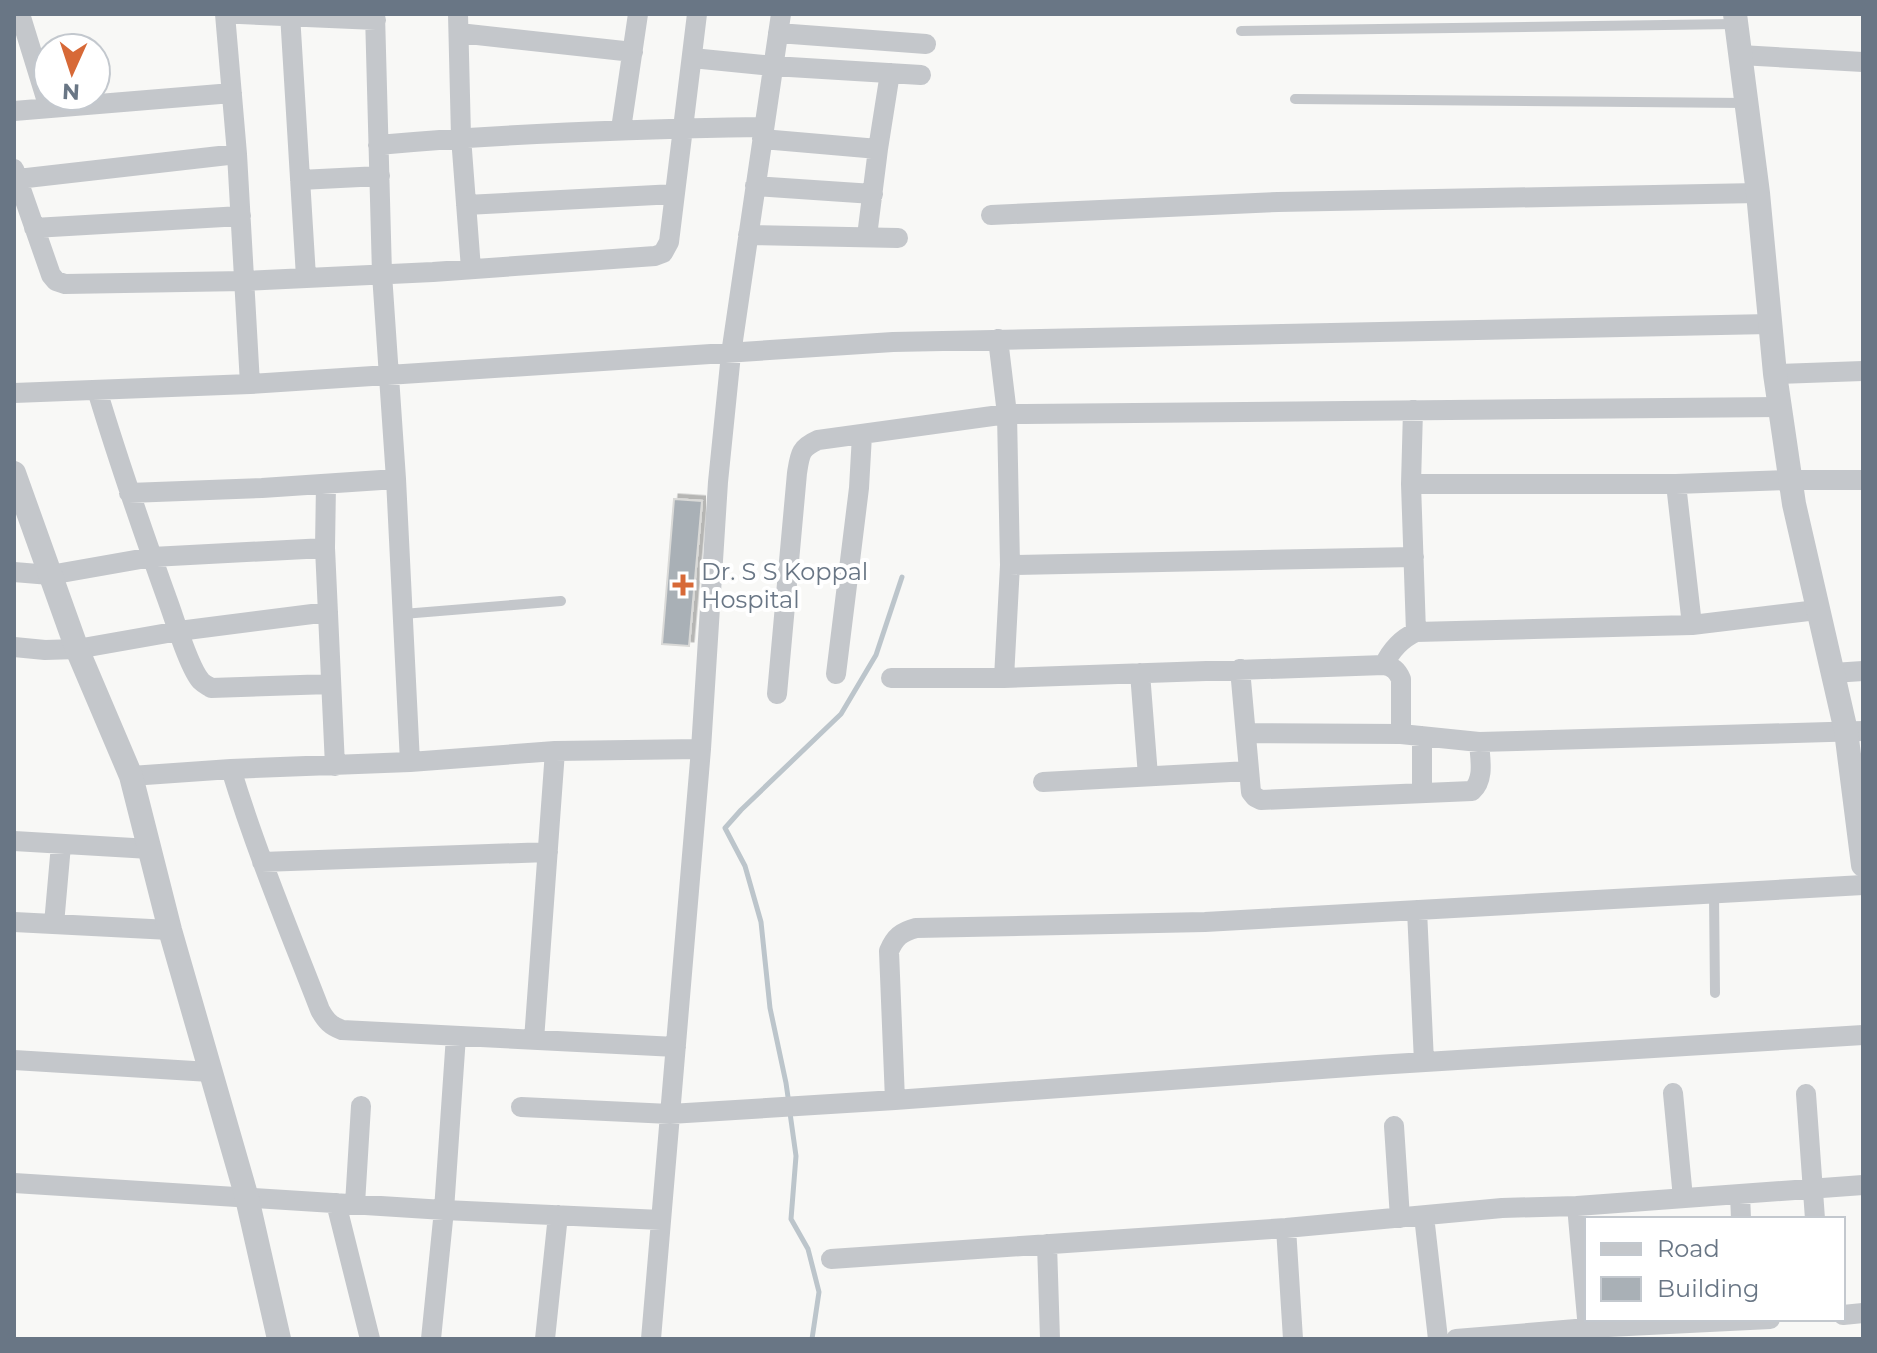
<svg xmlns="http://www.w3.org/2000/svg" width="1877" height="1353" font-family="Montserrat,sans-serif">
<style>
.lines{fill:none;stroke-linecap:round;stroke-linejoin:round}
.stream{stroke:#bcc5cb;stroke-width:5}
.building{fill:#a9b0b6;stroke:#dadad8;stroke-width:2;filter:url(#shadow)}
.service{stroke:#c4c7cb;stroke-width:10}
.minor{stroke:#c4c7cb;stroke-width:20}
.tertiary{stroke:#c4c7cb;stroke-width:24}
.poi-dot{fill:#d76937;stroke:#fff;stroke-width:3}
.labels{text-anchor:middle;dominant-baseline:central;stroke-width:8;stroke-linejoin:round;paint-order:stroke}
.poi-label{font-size:24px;fill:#697685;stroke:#fff;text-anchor:start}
</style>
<defs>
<filter id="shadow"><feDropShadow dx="4.5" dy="-4.5" stdDeviation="0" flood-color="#0004"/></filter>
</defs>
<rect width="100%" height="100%" fill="#f8f8f6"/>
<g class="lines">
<!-- stream -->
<path class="stream" d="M789 1104 786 1083 770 1008 761 922 745 866 725 828 741 810 841 714 876 655 902 577
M790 1113 796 1156 791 1219 808 1249 819 1292 812 1339"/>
</g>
<!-- building -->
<path class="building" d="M674 499 702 501 689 646 662 644Z"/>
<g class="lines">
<!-- service -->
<path class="service" d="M1241 31 1735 24
M1295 99 1745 103
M403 614 561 601
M1714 894 1715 993"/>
<!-- minor -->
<path class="minor" d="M20 14 49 108
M225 14 237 154 250 384
M240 14 376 20
M290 14 306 277
M375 14 382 274 396 479 410 762
M458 14 461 137 471 269
M459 33 633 52
M778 33 926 44
M1740 55 1863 62
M692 58 773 66 921 75
M14 111 232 93
M621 129 638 14
M762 139 878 149
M378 145C507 133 635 129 764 127
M14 169 51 275 56 281 65 284 244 281 433 272 655 256 663 253 669 242 697 14
M18 179 237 154
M300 180 380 176
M755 186 873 194
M466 205 675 194
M991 215 1278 202 1758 193
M34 228 241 216
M748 235 898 238
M867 236 878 149 890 73
M998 339 1007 414 1010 565 1004 678
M1775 374 1863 371
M97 390C119 463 144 535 170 607 176 624 190 669 201 681 204 684 208 686 211 688L331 684
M14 393 250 384 893 342 1770 324
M1413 410 1411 484 1416 632
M326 484 325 548 335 766
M1411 484H1676L1790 480H1863
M1676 484 1692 625
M129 493 262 488 396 479
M1010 565 1414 557
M14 572 50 575 152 557 325 548
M14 647 45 650 77 649 179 631 328 612
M1384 665C1391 650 1401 639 1416 632L1692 625 1817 610
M1240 669 1251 792 1255 797 1261 800 1472 791C1485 779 1480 759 1479 742
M1140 673 1148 776
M1833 673 1863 671
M836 674 859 488 862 435
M891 678H1004L1384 665C1393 667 1397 670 1401 679V734
M777 694 797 473C800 454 800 448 818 440L1007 414H1025L1780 407
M1246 733 1401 734 1479 742 1863 731
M231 769C256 851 289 930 320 1010 326 1021 331 1026 342 1030L676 1047
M131 776 231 769 410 762 555 751 701 749
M1043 782 1249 771
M1422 794V736
M14 841 150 849
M262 862 548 852
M1417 910 1424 1062
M14 922 170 930
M54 924 61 845
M534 1040 555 751
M14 1060 210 1072
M1673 1093 1683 1198
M1806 1094 1815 1219
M895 1100 889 951C895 937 901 932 916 928L1205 922 1863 885
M521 1107 670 1114 895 1100 1377 1065 1863 1035
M1394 1126 1400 1218
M14 1183 444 1210 661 1220
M1740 1194 1741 1219
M336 1203 370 1339
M355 1204 361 1106
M1577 1206 1587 1318
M1424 1216 1438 1339
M1286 1228 1293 1339
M1047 1244 1050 1339
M831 1259 1286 1228 1502 1208 1577 1206 1863 1185
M1843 1315 1863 1313
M431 1339 444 1210 456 1036
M545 1339 558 1215
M651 1339 701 749 718 482 731 354 781 14
M1456 1339 1588 1328 1770 1319"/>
<!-- tertiary -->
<path class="tertiary" d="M1735 14 1758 193 1775 374 1794 504 1846 731 1863 865
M14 473 77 649 131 776 170 930 247 1198 279 1339"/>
</g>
<!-- markers -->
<path class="poi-dot" d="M679 573h8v8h8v8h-8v8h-8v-8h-8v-8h8z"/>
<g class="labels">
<!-- poi labels -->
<g class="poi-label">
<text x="701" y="571">Dr. S S Koppal<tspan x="701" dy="28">Hospital</tspan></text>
</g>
</g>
<!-- border -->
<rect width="1877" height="1353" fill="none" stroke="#697685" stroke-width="32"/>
<!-- legend -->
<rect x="1585" y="1217" width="260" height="104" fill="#ffffff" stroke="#c3c8ce" stroke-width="2"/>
<rect x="1601" y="1243" width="40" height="12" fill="#c4c7cb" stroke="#c3c8ce" stroke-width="2"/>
<text x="1657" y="1257" font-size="24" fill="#697685">Road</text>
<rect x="1601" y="1277" width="40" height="24" fill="#a9b0b6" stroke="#c3c8ce" stroke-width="2"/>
<text x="1657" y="1297" font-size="24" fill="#697685">Building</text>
<!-- north arrow -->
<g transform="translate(72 72) rotate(183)"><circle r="38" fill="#ffffff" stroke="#c3c8ce" stroke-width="2"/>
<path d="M0-6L14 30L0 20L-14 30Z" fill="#d76937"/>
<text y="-12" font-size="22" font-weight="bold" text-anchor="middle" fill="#697685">N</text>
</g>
</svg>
